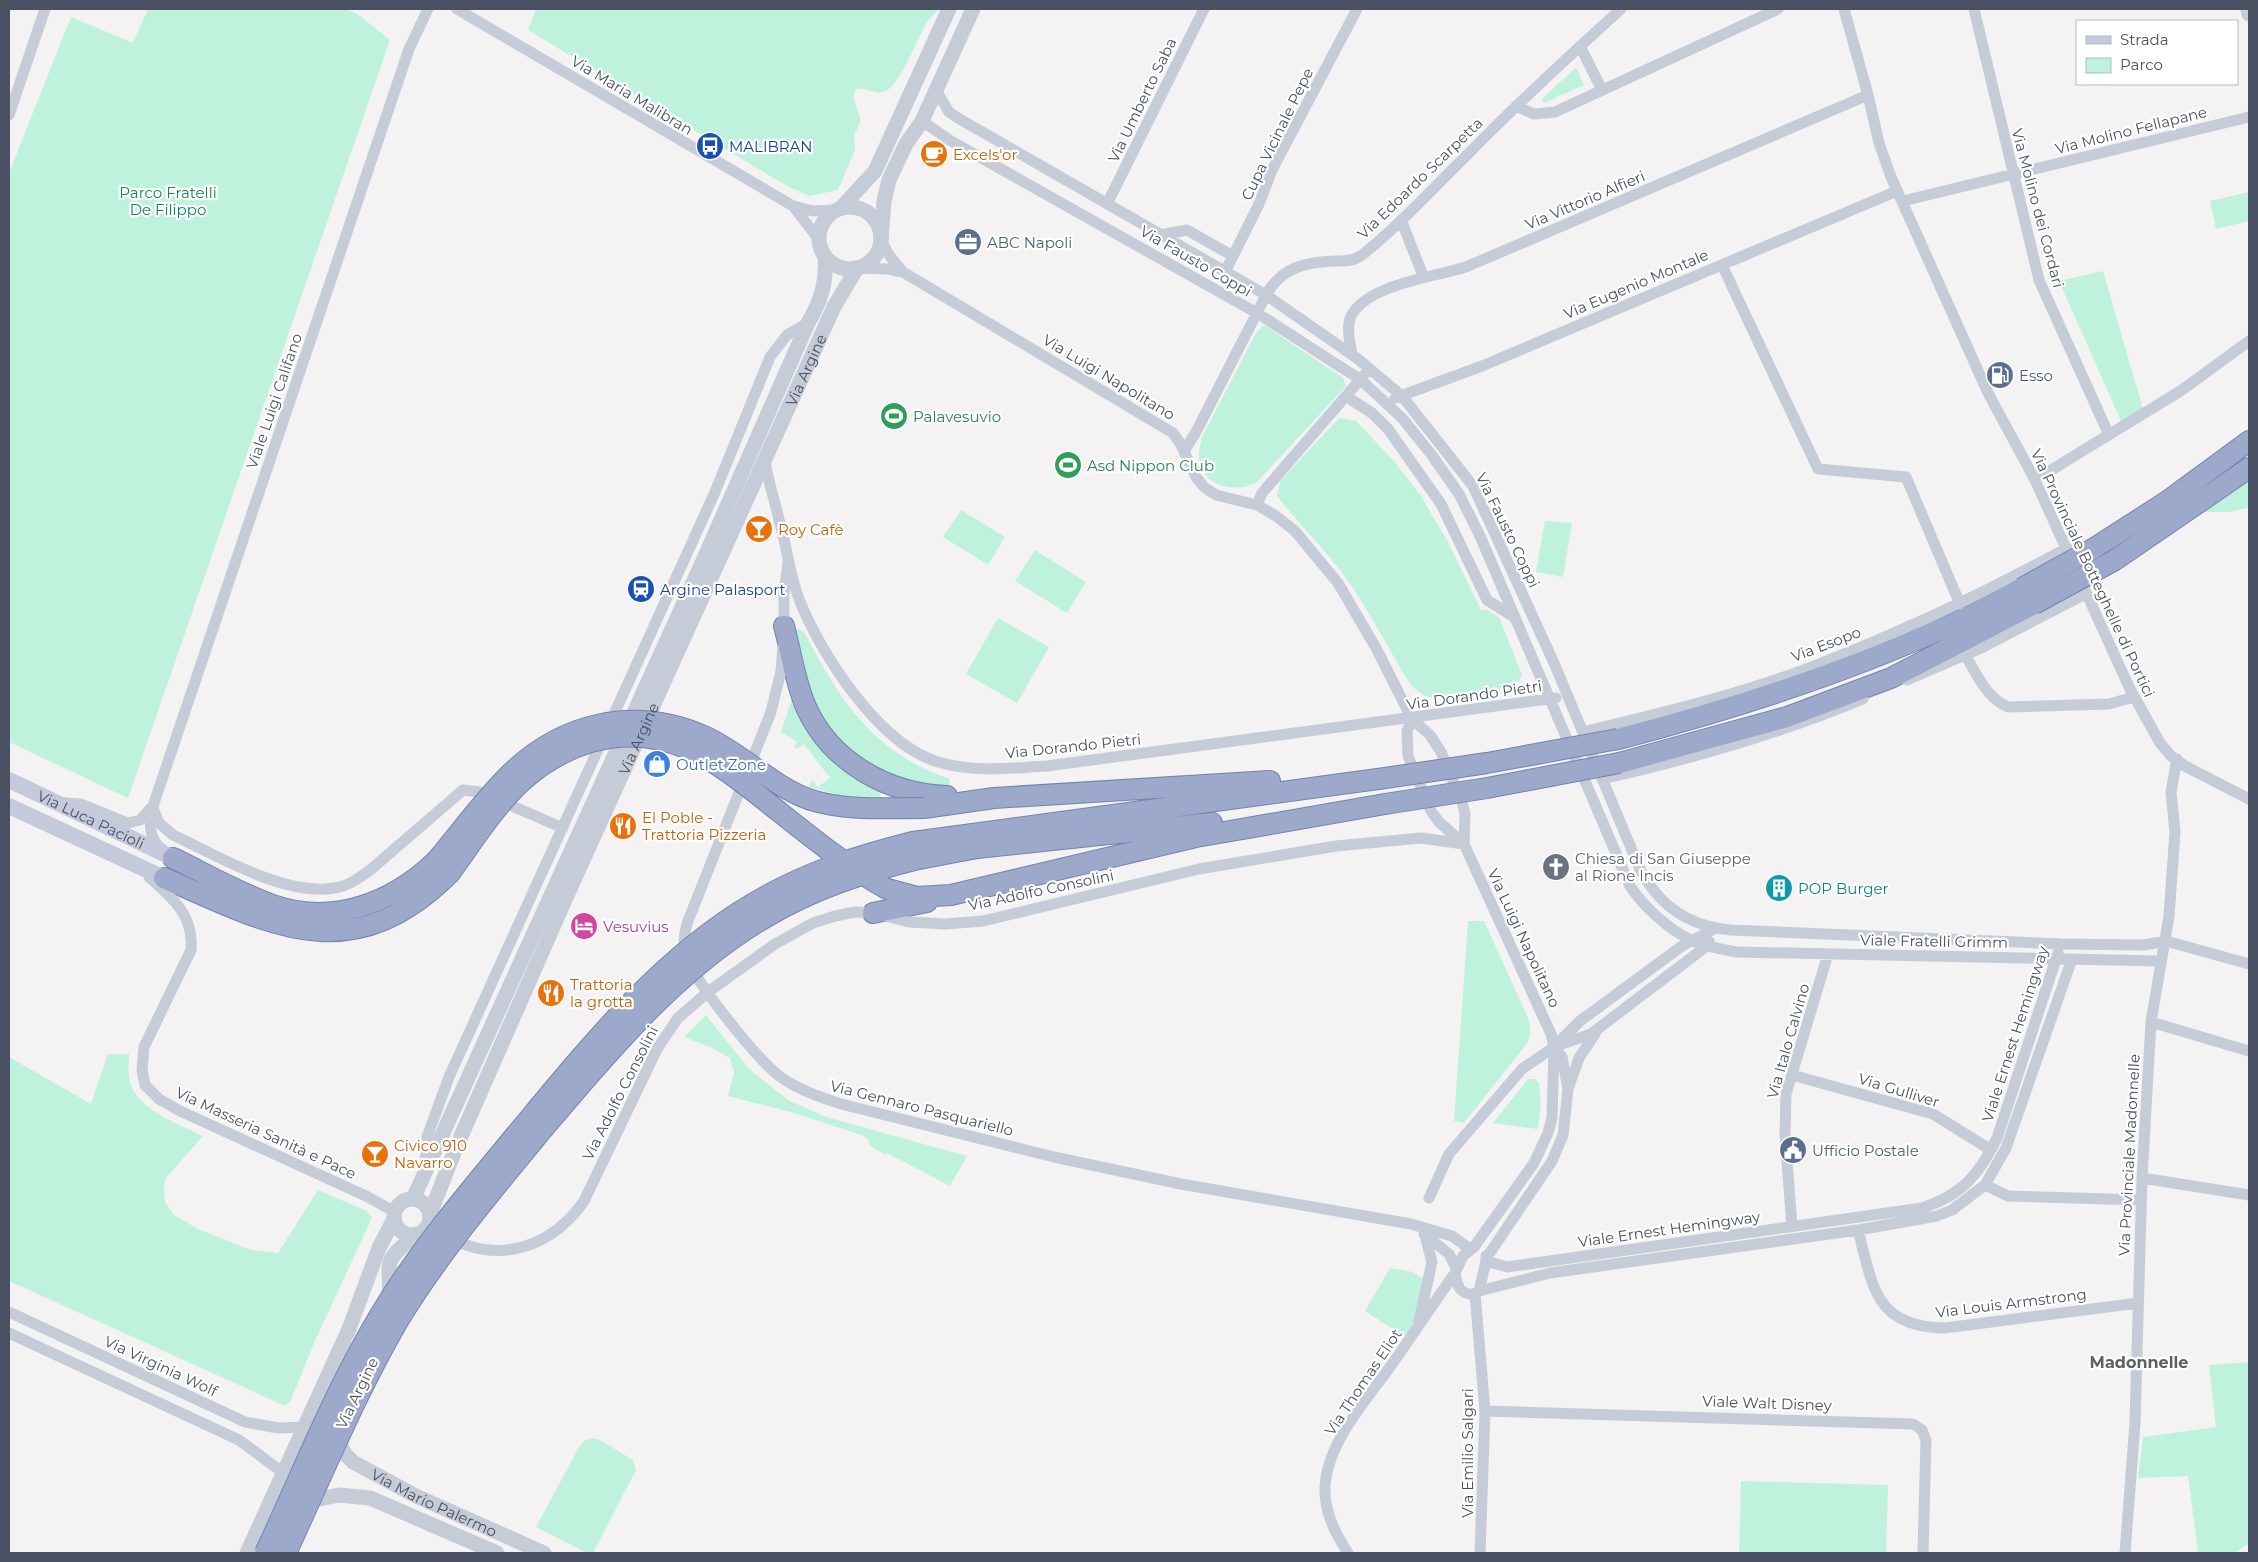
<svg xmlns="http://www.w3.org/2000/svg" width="2258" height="1562" font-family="Montserrat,sans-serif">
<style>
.green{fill:#bff2dd}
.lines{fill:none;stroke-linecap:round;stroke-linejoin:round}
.trunk-casing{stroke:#7383ae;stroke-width:22}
.minor{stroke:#c5cbd7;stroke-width:11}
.tertiary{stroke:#c5cbd7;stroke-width:15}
.secondary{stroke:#c4cadb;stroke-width:16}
.trunk{stroke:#9ca9ca;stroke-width:20}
.trunk-bridge-casing{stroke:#7383ae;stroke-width:22;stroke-linecap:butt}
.trunk-bridge{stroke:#9ca9ca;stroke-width:20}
.labels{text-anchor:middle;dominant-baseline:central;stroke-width:4.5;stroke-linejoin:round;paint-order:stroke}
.street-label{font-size:15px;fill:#485061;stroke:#fff}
.transit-label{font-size:15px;fill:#164399;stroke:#fff;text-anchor:start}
.food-label{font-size:15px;fill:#c56008;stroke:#fff;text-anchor:start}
.park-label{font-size:15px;fill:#138261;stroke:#fff}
.service-label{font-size:15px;fill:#4e5e75;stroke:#fff;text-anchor:start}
.leisure-label{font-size:15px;fill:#27864d;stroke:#fff;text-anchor:start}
.shop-label{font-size:15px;fill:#366cbe;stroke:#fff;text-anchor:start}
.worship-label{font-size:15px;fill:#5b616d;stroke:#fff;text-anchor:start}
.culture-label{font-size:15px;fill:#0d838f;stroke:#fff;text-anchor:start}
.hotel-label{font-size:15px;fill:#b23c85;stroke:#fff;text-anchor:start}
.neighbourhood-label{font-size:16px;font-weight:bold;fill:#5e6067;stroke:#fff}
</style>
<rect width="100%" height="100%" fill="#f4f2f2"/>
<!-- green -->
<path class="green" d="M148 9H345L356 13 390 40 128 798 9 742V173L71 17 133 43Z
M536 9H938C935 15 929 18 926 24 917 39 901 83 886 91 876 96 867 87 856 89L853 97 861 121 854 135 855 150 838 190 809 196 787 186 528 30Z
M1576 67 1584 85 1544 103 1542 99Z
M2249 192V221L2216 229 2210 201Z
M2103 271 2143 409 2121 421 2059 281Z
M1264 325 1343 378 1346 386 1257 482C1234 495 1198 485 1199 454 1199 449 1201 444 1201 439L1256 333Z
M1339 418 1356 421 1394 461 1421 496 1448 542 1481 610H1487L1499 617 1522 675 1518 682 1511 687 1436 698C1419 697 1409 684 1402 671 1380 633 1360 594 1332 560 1314 538 1294 518 1277 496L1280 481Z
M2249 479V508L2228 512H2204Z
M961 510 1005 537 988 565 943 537Z
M1545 521 1572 523 1563 577 1536 572Z
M1035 550 1086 582 1067 613 1015 581Z
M998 618 1049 647 1017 703 966 674Z
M799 629 804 632C841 702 872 752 950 779L949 790 886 775 844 746 818 712 808 689 794 630Z
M794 692 848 772 881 793 879 797H846L809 787 812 780 818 787 830 778 804 744 797 749 794 747 797 742 781 732Z
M1468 921H1484L1528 1018C1531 1029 1532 1036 1525 1046L1464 1123 1454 1121Z
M706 1015 749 1069 788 1100 826 1117 967 1156 950 1186 887 1153 885 1155 869 1145V1140L864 1136 791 1112 728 1096 734 1072 730 1058 710 1047 684 1037Z
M108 1054H129C129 1061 128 1070 129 1077 133 1109 179 1124 203 1136L167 1177 164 1185 165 1202 174 1215 198 1229 251 1250 278 1253 318 1190 367 1211 372 1218 314 1343 290 1402 285 1406 9 1281V1057L91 1104Z
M1528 1079H1535L1539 1083 1541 1105 1538 1129 1493 1123Z
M1390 1268 1413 1272 1427 1281 1417 1301 1424 1311 1404 1336 1365 1311Z
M2249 1362V1544L2234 1553H2194L2198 1551 2188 1476 2138 1478 2143 1437 2216 1427 2209 1365Z
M592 1438 598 1439 633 1460 636 1470 593 1553H587L536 1527 579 1447 584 1441Z
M1741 1481 1888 1485 1886 1553H1739Z"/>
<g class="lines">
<!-- trunk casing -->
<g class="trunk-casing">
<path id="trunk" d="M2096 547 2166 502 2249 441
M2115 560 2249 468
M784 626C791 652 795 682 806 707 831 763 889 794 947 796
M1618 739C1730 710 1839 675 1944 628 1971 616 1996 602 2022 588
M1619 763 1787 717 1891 678 2034 604
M924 808 994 798 1270 781
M913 842 1378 779
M173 858C206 874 239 893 273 905 333 926 392 903 436 861
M914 860 977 848 1212 823
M164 878C273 926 352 971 450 873
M887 889 917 897 951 895 1196 837 1385 804
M873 913 927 902"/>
</g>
<!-- minor -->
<path class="minor" d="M457 9 793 206 813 211 836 210
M1844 9 1868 95 1879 143 1891 177 1988 393 2035 480 2129 687 2160 743 2171 756 2185 766 2249 799
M1974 9 2039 280 2109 435
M1580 46 1602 90
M936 90 949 112 958 118 1266 295 1358 359 1402 396 1473 486 1554 663 1639 867C1658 905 1687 926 1731 930L2061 944 2144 945 2166 941 2249 964
M1516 106 1534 114 1555 112 1778 9
M9 115 45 9
M922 121 951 141 1257 313 1361 380 1402 418 1431 454 1459 494 1480 536 1630 886C1644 907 1668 929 1691 940 1705 947 1722 949 1737 952L2160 961
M1903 201 2249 117
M1107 204 1204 9
M793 206 820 241
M1401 220 1424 278
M1160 235 1187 230 1233 256
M881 240 889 255 903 272 1173 433 1180 443 1196 477 1204 487 1216 495 1257 505 1276 516 1295 531 1338 583 1376 648 1412 719 1430 735 1441 752 1462 802 1465 814 1464 844
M1722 265 1818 469 1906 477 1960 604
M857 268 888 269 903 272
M1225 272 1259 204 1272 170 1357 9
M1352 354C1350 343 1346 327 1351 316 1368 284 1435 277 1466 267L1868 95
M1347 397 1372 413 1388 429 1441 504 1487 600 1514 617
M1395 398 1482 366 1897 191
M1184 451 1196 432 1266 295C1282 267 1305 262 1336 261 1346 261 1354 261 1362 255 1400 225 1434 187 1469 153 1518 103 1569 56 1621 9
M765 463C771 491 779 517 785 544 789 563 792 581 799 599 821 655 879 744 938 762 975 773 1009 768 1047 766L1556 698
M2035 480 2182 390 2249 341
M1257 505 1262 493 1365 374
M784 630V594L788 562
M783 646 781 671 771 712 688 921C684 933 682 946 687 958 697 984 758 1061 782 1078 799 1090 820 1097 841 1104L1054 1157 1181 1184 1411 1224 1452 1236 1470 1249
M1965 655C1977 674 1986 698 2008 707L2109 704 2134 697
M1907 680 1979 649 2085 594
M1583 732C1662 713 1743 694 1819 664 1904 631 1987 592 2067 548
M1602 779C1691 759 1779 734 1863 699
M65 803 81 804 128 823 140 820 152 807
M153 808 159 823 173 835C218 856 286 897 335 888 348 886 359 878 369 871L463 790 480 792 563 828
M163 850C148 839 149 823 153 806L409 49 428 9
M149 877C174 899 194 916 191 950L144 1047 142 1070 145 1085 159 1099 178 1110 366 1196 395 1212
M2151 1022 2249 1051
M1556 1046 1591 1034 1708 945 1709 941
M1792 1075 1933 1114 1991 1150
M1569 1086 1579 1058 1595 1034
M425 1166 427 1137 449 1077 715 492 770 357 787 335 808 323
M2142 1178 2249 1195
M1985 1185 2008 1196 2141 1200
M1429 1198 1449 1154 1522 1069 1554 1047 1580 1021 1682 946 1714 929
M427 1226C440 1233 453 1241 466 1245 513 1261 557 1240 584 1201L657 1049 678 1018 708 992 775 944 813 923 835 916 855 912 873 913 909 922 945 924 983 921 1199 869 1336 846 1421 838 1464 844
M1792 1227 1785 1134 1786 1094 1828 954
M1858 1230C1873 1286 1874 1327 1945 1328L2138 1303
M1424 1234 1449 1254 1456 1268
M1487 1257 1552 1161 1563 1135 1568 1089 1562 1057 1554 1047
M1486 1261 1507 1267 1922 1208C1962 1195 1979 1175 1997 1138L2058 953
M1455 1273C1457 1286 1460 1295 1475 1294
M1479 1291 1550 1273 1858 1230 1937 1216 1952 1210 1985 1185 2006 1148 2072 959
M1475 1294 1485 1411 1480 1553
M1475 1294 1479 1291 1486 1261V1256
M9 1312 245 1422 278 1428 306 1427
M1419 1321 1432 1262 1425 1235
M9 1333 239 1440 285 1474
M1485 1411 1913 1424 1922 1430 1926 1440 1923 1553
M1348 1553C1335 1533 1324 1512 1325 1486 1328 1442 1365 1402 1390 1367 1412 1336 1433 1304 1455 1273L1463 1256 1474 1247 1534 1163 1548 1133 1552 1118 1554 1047 1551 1034 1464 844 1439 822 1431 811 1408 756 1407 731 1412 719
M2125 1553 2135 1423 2142 1178 2151 1022 2169 916 2175 832 2171 792 2177 759"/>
<!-- tertiary -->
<g class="tertiary">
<path d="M2248 9 2249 14"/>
<circle cx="850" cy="238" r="31"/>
<path d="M841 208 875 171 949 9"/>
<path d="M881 240 884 201 889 180 906 144 922 121 973 9"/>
<circle cx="412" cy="1217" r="18"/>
<path d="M413 1199 702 563 808 323C821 301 827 282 825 256"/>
<path id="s1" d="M430 1214 455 1150 564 902 834 307 857 268"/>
<path d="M390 1301C390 1258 381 1265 416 1234"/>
<path id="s2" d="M335 1438 346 1455 353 1462 416 1496 544 1553"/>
<path d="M305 1502 339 1495 370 1498 497 1553"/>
<path d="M247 1553 349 1329 379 1248 394 1219"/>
</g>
<!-- secondary -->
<g class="secondary">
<path id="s3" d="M9 780 173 858"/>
<path d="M9 806 164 878"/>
</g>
<!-- trunk -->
<use href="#trunk" class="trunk"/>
<!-- trunk-bridge casing -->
<g class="trunk-bridge-casing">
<path id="trunk-bridge" d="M2022 588 2096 547
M2034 604 2115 560
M1378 779 1487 763 1618 739
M1385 804 1487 788 1619 763
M436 861C459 834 481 803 507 777 560 723 633 705 704 736 742 753 771 786 811 800 846 811 888 808 924 808
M450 873C472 843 493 809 520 783 541 764 564 750 591 742 669 720 720 765 777 810 812 838 848 867 887 889
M265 1553C303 1472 336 1387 383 1310 422 1246 471 1189 519 1131 588 1048 660 958 754 903 804 873 857 856 913 842
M286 1553C322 1476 355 1395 398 1321 438 1255 489 1195 538 1135 604 1057 673 973 761 920 811 890 859 874 914 860"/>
</g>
<!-- trunk-bridge -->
<use href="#trunk-bridge" class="trunk-bridge"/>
</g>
<!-- icons -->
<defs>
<g id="bus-disc" transform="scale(1.4375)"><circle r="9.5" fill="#1a4fb4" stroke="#fff"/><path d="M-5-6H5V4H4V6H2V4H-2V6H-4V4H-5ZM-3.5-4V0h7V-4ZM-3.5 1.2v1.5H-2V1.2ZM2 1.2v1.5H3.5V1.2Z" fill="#fff"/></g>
<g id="cafe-disc" transform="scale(1.4375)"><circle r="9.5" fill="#e8710a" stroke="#fff"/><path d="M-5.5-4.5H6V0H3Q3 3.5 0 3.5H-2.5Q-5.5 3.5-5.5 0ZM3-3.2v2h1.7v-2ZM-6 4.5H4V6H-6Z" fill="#fff"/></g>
<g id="office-disc" transform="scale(1.4375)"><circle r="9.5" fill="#5c6f8a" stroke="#fff"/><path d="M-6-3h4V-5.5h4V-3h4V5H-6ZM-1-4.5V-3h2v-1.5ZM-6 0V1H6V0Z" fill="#fff"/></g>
<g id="fuel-disc" transform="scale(1.4375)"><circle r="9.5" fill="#5c6f8a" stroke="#fff"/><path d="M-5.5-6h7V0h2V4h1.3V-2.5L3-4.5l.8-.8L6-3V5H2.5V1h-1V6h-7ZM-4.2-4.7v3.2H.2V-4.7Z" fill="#fff"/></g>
<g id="stadium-disc" transform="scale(1.4375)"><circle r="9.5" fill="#2e9e5b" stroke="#fff"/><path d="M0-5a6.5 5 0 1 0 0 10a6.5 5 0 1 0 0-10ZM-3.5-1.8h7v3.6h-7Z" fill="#fff"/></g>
<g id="bar-disc" transform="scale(1.4375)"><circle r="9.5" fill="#e8710a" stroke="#fff"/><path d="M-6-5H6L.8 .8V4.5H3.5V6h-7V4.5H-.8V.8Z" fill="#fff"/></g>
<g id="station-disc" transform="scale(1.4375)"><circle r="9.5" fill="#1a4fb4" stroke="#fff"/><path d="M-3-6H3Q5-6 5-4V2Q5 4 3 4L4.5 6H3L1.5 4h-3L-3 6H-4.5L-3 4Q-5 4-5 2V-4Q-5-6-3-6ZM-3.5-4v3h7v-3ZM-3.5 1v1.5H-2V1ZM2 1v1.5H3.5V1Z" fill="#fff"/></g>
<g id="shop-disc" transform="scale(1.4375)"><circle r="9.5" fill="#3f7fe0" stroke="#fff"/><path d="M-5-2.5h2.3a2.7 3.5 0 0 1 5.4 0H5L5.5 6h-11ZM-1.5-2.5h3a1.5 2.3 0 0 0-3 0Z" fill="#fff"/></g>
<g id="restaurant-disc" transform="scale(1.4375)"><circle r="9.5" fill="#e8710a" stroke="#fff"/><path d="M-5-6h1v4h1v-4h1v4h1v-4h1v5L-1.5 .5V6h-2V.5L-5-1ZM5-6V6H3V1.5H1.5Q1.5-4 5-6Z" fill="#fff"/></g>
<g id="church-disc" transform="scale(1.4375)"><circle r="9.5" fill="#6b7280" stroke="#fff"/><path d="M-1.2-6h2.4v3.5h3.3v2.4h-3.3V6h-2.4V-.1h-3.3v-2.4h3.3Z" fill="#fff"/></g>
<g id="building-disc" transform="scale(1.4375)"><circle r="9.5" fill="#0f9aa8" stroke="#fff"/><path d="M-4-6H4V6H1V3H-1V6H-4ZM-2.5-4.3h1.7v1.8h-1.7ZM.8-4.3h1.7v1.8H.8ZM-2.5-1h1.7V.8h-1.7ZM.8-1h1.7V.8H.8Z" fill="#fff"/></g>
<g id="hotel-disc" transform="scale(1.4375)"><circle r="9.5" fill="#d1479c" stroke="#fff"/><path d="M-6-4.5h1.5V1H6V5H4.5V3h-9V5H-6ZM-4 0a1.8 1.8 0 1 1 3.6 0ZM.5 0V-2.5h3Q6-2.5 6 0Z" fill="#fff"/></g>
<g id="civic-disc" transform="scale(1.4375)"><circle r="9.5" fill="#5c6f8a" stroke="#fff"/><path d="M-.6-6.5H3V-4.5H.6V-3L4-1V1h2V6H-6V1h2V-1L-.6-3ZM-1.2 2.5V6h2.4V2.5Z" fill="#fff"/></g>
</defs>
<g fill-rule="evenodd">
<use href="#bus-disc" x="710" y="146"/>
<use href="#cafe-disc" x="934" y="154"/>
<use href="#office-disc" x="968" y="242"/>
<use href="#fuel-disc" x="2000" y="375"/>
<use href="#stadium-disc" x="894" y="416"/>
<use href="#stadium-disc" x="1068" y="465"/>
<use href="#bar-disc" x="759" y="529"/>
<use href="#station-disc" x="641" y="589"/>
<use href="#shop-disc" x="657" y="764"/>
<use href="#restaurant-disc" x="623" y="826"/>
<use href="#church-disc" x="1556" y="867"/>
<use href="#building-disc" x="1779" y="888"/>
<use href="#hotel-disc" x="584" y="926"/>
<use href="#restaurant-disc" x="551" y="993"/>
<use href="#civic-disc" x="1793" y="1150"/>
<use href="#bar-disc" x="375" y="1154"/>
</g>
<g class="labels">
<!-- street labels -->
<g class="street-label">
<text transform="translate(632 95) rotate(31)">Via Maria Malibran</text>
<text transform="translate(1142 100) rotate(-64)">Via Umberto Saba</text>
<text transform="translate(2131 130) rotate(-14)">Via Molino Fellapane</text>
<text transform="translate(1277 134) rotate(-64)">Cupa Vicinale Pepe</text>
<text transform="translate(1420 178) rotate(-44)">Via Edoardo Scarpetta</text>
<text transform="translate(1585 200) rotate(-23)">Via Vittorio Alfieri</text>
<text transform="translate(2038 208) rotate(75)">Via Molino dei Cordari</text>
<text transform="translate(1196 261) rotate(30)">Via Fausto Coppi</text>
<text transform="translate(1636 284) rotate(-23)">Via Eugenio Montale</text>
<text stroke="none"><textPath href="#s1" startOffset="924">Via Argine</textPath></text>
<text transform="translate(1109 377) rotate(31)">Via Luigi Napolitano</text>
<text transform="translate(274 401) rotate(-71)">Viale Luigi Califano</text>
<text transform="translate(1508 530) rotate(64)">Via Fausto Coppi</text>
<text transform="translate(2093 573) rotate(65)">Via Provinciale Botteghelle di Portici</text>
<text transform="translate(1826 644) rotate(-21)">Via Esopo</text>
<text transform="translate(1474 695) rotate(-8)">Via Dorando Pietri</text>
<text stroke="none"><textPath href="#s1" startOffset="519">Via Argine</textPath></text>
<text transform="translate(1073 746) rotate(-6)">Via Dorando Pietri</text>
<text stroke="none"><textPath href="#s3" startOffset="91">Via Luca Pacioli</textPath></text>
<text transform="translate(1041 890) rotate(-12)">Via Adolfo Consolini</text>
<text transform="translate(1524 938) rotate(65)">Via Luigi Napolitano</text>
<text transform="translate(1934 941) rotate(1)">Viale Fratelli Grimm</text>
<text transform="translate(2015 1034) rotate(-72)">Viale Ernest Hemingway</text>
<text transform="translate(1788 1041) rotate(-74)">Via Italo Calvino</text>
<text transform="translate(1899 1090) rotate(17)">Via Gulliver</text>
<text transform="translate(620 1093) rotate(-63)">Via Adolfo Consolini</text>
<text transform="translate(922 1108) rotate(14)">Via Gennaro Pasquariello</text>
<text transform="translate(266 1133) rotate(25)">Via Masseria Sanità e Pace</text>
<text transform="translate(2129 1155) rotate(-87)">Via Provinciale Madonnelle</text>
<text transform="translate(1669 1229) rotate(-8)">Viale Ernest Hemingway</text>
<text transform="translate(2011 1303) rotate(-7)">Via Louis Armstrong</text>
<text transform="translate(161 1366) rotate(25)">Via Virginia Wolf</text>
<text transform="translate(1363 1382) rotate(-56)">Via Thomas Eliot</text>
<text transform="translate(357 1393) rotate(-64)">Via Argine</text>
<text transform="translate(1767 1403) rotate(2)">Viale Walt Disney</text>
<text transform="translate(1467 1453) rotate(-90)">Via Emilio Salgari</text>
<text stroke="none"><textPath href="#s2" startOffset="121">Via Mario Palermo</textPath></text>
</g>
<!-- transit labels -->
<g class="transit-label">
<text x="729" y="146">MALIBRAN</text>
<text x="660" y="589">Argine Palasport</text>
</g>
<!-- food labels -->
<g class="food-label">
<text x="953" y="154">Excels'or</text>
<text x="778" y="529">Roy Cafè</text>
<text x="642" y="817">El Poble -<tspan x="642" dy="17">Trattoria Pizzeria</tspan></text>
<text x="570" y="984">Trattoria<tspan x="570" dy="17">la grotta</tspan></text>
<text x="394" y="1145">Civico 910<tspan x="394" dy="17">Navarro</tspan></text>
</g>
<!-- park labels -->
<g class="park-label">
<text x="168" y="192">Parco Fratelli<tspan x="168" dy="17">De Filippo</tspan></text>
</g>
<!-- service labels -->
<g class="service-label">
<text x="987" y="242">ABC Napoli</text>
<text x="2019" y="375">Esso</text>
<text x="1812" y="1150">Ufficio Postale</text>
</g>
<!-- leisure labels -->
<g class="leisure-label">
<text x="913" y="416">Palavesuvio</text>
<text x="1087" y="465">Asd Nippon Club</text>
</g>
<!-- shop labels -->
<g class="shop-label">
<text x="676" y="764">Outlet Zone</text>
</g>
<!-- worship labels -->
<g class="worship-label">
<text x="1575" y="858">Chiesa di San Giuseppe<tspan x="1575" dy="17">al Rione Incis</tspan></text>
</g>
<!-- culture labels -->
<g class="culture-label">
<text x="1798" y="888">POP Burger</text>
</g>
<!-- hotel labels -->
<g class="hotel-label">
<text x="603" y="926">Vesuvius</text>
</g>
<!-- neighbourhood labels -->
<g class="neighbourhood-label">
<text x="2139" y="1362">Madonnelle</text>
</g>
</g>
<!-- border -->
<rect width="2258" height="1562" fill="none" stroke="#485061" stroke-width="20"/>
<!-- legend -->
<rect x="2076" y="20" width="162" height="65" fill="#ffffff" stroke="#b6b9c0"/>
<rect x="2086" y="36" width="25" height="8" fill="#c4cadb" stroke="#b6b9c0"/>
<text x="2120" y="45" font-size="15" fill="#485061">Strada</text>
<rect x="2086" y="58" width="25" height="15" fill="#bff2dd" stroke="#b6b9c0"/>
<text x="2120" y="70" font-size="15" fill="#485061">Parco</text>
</svg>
